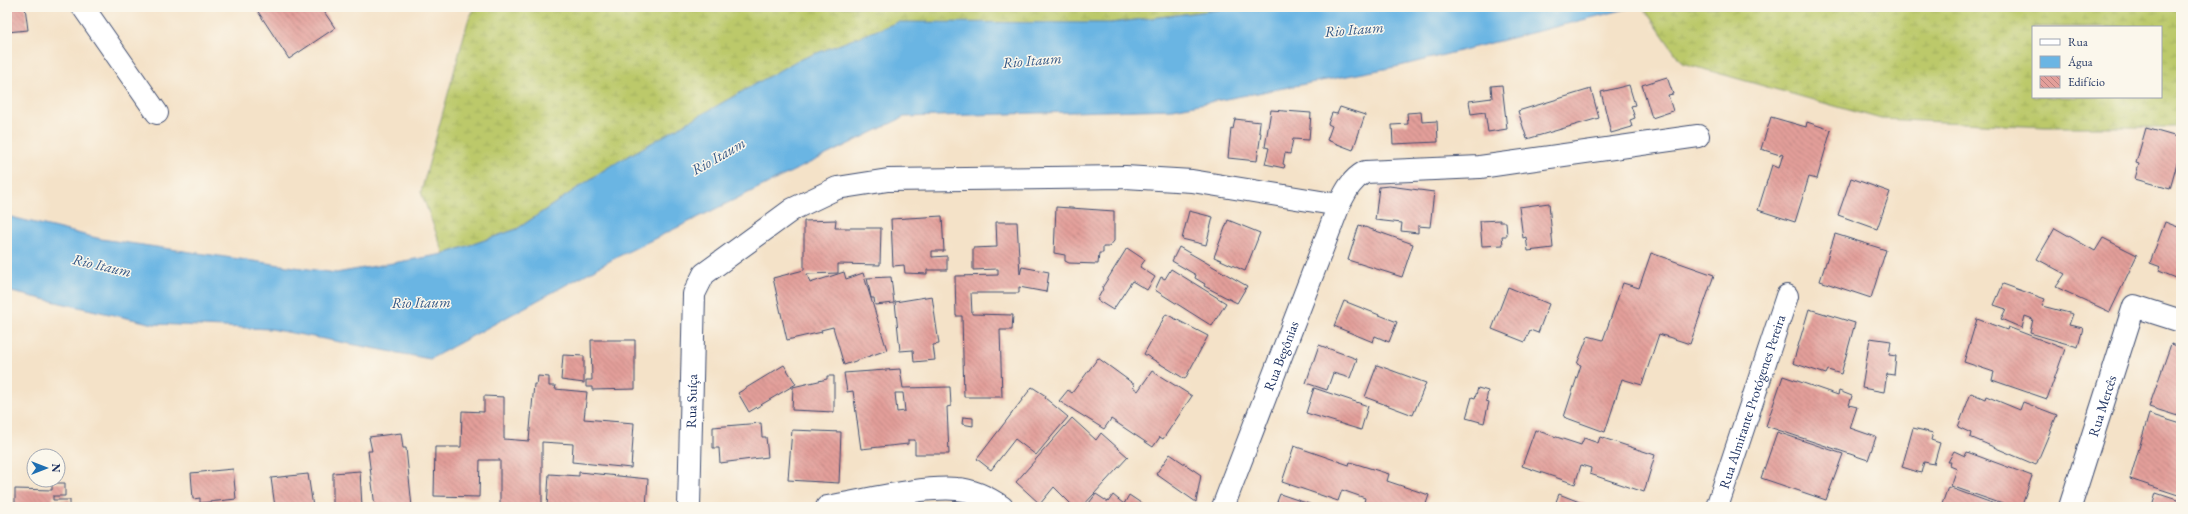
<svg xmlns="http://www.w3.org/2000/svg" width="2188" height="514" font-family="'EB Garamond',serif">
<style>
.wetland{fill:url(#wetland-marsh);stroke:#6c7c64;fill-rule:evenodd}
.water{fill:#6bb5e3;stroke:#4372a0}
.building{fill:url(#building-back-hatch);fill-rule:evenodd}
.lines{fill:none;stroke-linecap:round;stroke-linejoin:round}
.minor-casing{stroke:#3c4a6e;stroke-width:24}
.minor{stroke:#fff;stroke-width:22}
.labels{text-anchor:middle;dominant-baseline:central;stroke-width:3;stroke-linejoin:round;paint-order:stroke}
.street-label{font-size:14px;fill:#1b2f5e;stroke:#fbf7ec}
.water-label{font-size:15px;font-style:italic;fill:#335786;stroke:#fbf7ec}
</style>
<defs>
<pattern id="wetland-marsh" width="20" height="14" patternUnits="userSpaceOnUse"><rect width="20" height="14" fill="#bcc96b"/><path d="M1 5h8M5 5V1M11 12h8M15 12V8" fill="none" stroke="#a1ad5f"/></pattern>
<pattern id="building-back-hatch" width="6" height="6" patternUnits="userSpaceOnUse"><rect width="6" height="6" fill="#e39f9a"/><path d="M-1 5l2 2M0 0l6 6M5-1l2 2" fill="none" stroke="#b78281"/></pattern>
</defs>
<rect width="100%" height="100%" fill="#fbf7ec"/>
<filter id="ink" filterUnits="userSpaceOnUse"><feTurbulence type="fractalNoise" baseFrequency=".025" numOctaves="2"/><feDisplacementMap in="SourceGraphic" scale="8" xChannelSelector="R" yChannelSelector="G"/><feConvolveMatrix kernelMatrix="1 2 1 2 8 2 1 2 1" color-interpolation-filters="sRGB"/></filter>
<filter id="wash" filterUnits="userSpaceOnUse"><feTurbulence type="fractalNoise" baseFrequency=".012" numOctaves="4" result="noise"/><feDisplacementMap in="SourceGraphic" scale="16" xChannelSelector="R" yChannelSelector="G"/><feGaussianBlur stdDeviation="0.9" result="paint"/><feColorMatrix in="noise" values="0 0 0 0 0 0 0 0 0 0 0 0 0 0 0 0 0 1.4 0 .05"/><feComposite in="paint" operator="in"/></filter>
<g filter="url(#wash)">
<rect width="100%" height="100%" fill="#f4e2c8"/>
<!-- wetland -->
<path class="wetland" d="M475 7H1241L1111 23 607 168 517 229 444 254 421 192 468 21Z
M1643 7H2181V127H2045L1881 119 1682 63ZM2033 27H2161V97H2033Z"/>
<!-- water -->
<path class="water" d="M1241 7H1634L1400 66 1173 109 904 117 619 256 430 359 271 329 154 324 7 291V216L101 239 336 273 444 254 517 229 607 168 796 61 898 22 1111 23Z"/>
<g id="blocks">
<!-- building -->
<path class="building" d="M7 7H25L28 30 7 32Z
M255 7H321L335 28 289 59Z
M1667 77 1673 94 1668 95 1673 111 1652 118 1642 85Z
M1502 85 1507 129 1488 132 1485 112 1471 114 1469 101 1492 98 1491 86Z
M1629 85 1635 105 1631 106 1635 118 1630 120 1632 127 1611 133 1601 92Z
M1591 89 1599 118 1527 139 1518 111Z
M1340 107 1365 115 1353 150 1327 140 1332 126 1328 124 1332 113 1337 114Z
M1271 110 1311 113 1309 140 1293 139 1290 154 1285 153 1283 164 1285 165 1284 168 1265 164 1269 148 1265 147Z
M1421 112 1422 122 1437 121 1438 142 1393 144 1392 125 1408 124 1407 113Z
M1771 117 1806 127 1807 122 1831 130 1817 179 1809 177 1795 222 1758 210 1772 165 1779 168 1783 154 1781 153 1780 155 1761 149Z
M1235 119 1260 122 1259 132 1261 133 1257 161 1228 158 1231 128 1233 129Z
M2146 128 2181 138 2178 152 2180 153 2170 189 2135 179 2139 164 2136 163Z
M1851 178 1890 192 1877 229 1838 215Z
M1389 186 1434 192 1430 227 1418 226V233L1401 231 1402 223 1375 220 1379 187Z
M1549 203 1553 248 1528 251 1526 237 1523 238 1519 207Z
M1056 207 1114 211V241L1109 247H1103V253H1099L1098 264 1069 263 1065 261V255L1054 253Z
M1189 211 1213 217 1206 245 1182 239Z
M942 216 944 251H932V257L947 256V270H927V274L905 273 904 265 893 266 891 219Z
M836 220 835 228H881L880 265 838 264V273L807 274 810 283 844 272 846 279 863 273 887 350 844 365 833 327 821 330 822 332 787 340 773 278 804 270V221Z
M1228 220 1260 233 1245 271 1214 257Z
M1500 220V222H1506L1507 236H1502L1503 245 1482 246 1480 221Z
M2181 220V280L2159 271 2161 267 2150 263 2165 222 2178 227Z
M996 222H1017L1020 274 1022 267 1049 272 1046 292 1019 287V293H971L972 314 1013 315 1012 330H1000L1002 397H964L962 316H956L955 276 998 275V269L973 270V248L997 247Z
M1359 225 1413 244 1402 277 1348 260Z
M2055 228 2095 251 2103 238 2137 255 2110 312 2056 287 2065 274 2037 259Z
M1835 234 1886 250 1871 298 1820 281Z
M1179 247 1247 286 1237 303 1204 286 1205 284 1195 278 1196 275 1172 261Z
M1127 248 1145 260 1140 267 1155 277 1147 290 1132 281 1113 310 1097 300 1103 289 1102 288Z
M1651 253 1714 275 1690 344 1659 334 1642 385 1622 379 1605 432 1564 417 1581 365 1577 364 1588 336 1603 340 1623 283 1639 288Z
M1171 269 1226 303 1212 326 1155 290 1161 277 1165 279Z
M891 277 894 303 875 305 874 298H871L867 278Z
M2003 284 2045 299 2042 306 2073 314 2069 325 2083 328 2078 347 2030 333 2033 319 2025 316 2022 328 2001 319 2006 309 1994 305Z
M1508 287 1549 304 1538 333 1530 330 1525 342 1492 329Z
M932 296 939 344 933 345 935 360 914 362 913 350 900 351 895 302Z
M1344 301 1397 322 1389 342 1375 336 1373 342 1334 326Z
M1809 309 1855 323 1841 374 1828 370 1826 374 1793 363Z
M1166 314 1208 336 1185 379 1144 354Z
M1977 319 2007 330 2008 327 2065 349 2047 399 1992 380 1994 372 1964 362Z
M1870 338 1891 341 1889 355 1896 356 1894 375 1887 374 1884 392 1862 388Z
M591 340H635V389L592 390V387H586V380H592Z
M2171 344 2181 347V417L2149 407Z
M1319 345 1357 359 1350 378 1333 373 1327 390 1306 383Z
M563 355 584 356V383L561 380Z
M1098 358 1135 385 1133 387 1138 391 1152 371 1192 396 1163 439 1160 437 1153 447 1111 419 1104 429 1059 401 1068 390 1072 393Z
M784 365 796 384 749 412 738 393Z
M1377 365 1426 383 1413 415 1365 397Z
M900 369 903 388 950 387 951 406 947 407 949 454H915V440H908V444L861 449 853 391 847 392 844 373ZM895 393H903L905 411 897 412Z
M538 376 549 377V386H556L555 389 587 392 584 419 634 423 631 468 572 462 573 444 542 442V507H500V460H480L479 497 434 496 435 447H461L462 411 484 412V396L504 397V439L529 441 534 384H537Z
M827 376H834V412L792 410 793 387 827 379Z
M1783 376 1838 395 1839 391 1852 396 1849 405 1857 407 1850 428 1876 437 1868 460 1766 426Z
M1032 387 1046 396 1045 398 1068 417 1036 455 1015 439 991 470 977 459Z
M1314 388 1368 406 1361 430 1306 413Z
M1478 388 1488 391 1486 401 1489 402 1484 423 1466 418 1472 397 1475 398Z
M1971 393 1985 399 1986 396 2020 410 2023 402 2057 415 2036 465 1970 437 1971 433 1958 427Z
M2149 414 2181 424V496L2130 479Z
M963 417 973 418V426L962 424Z
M1072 418 1096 440 1101 433 1128 457 1082 507H1074L1054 487 1040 504 1016 482Z
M761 423 762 437H766L768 457 720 463 719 448H713V427Z
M1913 428 1933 433 1931 440 1940 443 1934 464 1924 462 1921 473 1902 467Z
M792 430 841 432 839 483 788 480Z
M1535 430 1581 445 1584 438 1598 443 1600 437 1655 455 1644 492 1590 474 1591 468 1581 465 1575 484 1522 466Z
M1777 432 1843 454 1826 500 1761 478Z
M401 433 403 448H406L412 507H375L368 451H372L369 437Z
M1294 446 1349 465 1350 462 1389 474 1387 481 1429 495 1425 507H1363L1365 498 1342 490 1338 501 1282 482Z
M1954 451 1965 456 1967 452 2032 476 2021 507H2011L1951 486 1957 469 1950 466 1951 462H1948Z
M1170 454 1201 475 1196 502 1156 474Z
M233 469 236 499 200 503V498L193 499 191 473Z
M360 471 362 507H333V473Z
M579 472 648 479 646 507H547L549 474 579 476Z
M308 474 313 507H275L271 478Z
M52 483H65V496H53V500H70V507H15V489L52 490Z
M1948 487 2003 507H1941Z
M2156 493 2180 501 2181 499V507H2152Z
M1096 494 1108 502 1113 495 1124 504 1129 495 1147 507H1086Z
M1280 494 1318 507H1275Z
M1559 494 1592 507H1554Z"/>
</g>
</g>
<g filter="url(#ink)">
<use href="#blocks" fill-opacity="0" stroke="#3c4a6e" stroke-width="1"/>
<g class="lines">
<!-- minor casing -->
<g class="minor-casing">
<g id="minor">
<path d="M83 7 157 113"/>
<path id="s1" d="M689 507 694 294 704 274 793 209 837 188 888 180 1125 177 1192 181 1339 205C1346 191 1351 180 1365 172L1480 167 1698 136"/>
<path d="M827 507C864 501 920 486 957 489 974 490 989 498 1002 507"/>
<path id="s2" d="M1223 507 1339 205"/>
<path id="s3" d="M1717 507 1787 296"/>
<path id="s4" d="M2070 507 2134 306 2181 321"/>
</g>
</g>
<!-- minor -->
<use href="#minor" class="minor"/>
</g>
</g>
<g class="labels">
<!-- street labels -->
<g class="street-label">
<text stroke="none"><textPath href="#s2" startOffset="162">Rua Begônias</textPath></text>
<text stroke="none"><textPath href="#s1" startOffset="106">Rua Suíça</textPath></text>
<text stroke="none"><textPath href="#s3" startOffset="111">Rua Almirante Protógenes Pereira</textPath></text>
<text stroke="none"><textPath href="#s4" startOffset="106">Rua Mercês</textPath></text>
</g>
<!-- water labels -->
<g class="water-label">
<text transform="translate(1354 29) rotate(-5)">Rio Itaum</text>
<text transform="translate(1032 60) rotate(-5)">Rio Itaum</text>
<text transform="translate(718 156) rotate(-30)">Rio Itaum</text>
<text transform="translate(102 265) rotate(13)">Rio Itaum</text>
<text transform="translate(421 302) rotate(-1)">Rio Itaum</text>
</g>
</g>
<!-- margin -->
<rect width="2188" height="514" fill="none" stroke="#fbf7ec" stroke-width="24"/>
<!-- legend -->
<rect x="2032" y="26" width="130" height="72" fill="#fbf7ec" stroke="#a1a7b3"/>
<rect x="2040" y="39" width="20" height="6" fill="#ffffff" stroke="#a1a7b3"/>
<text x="2068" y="46" font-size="12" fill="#1b2f5e">Rua</text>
<rect x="2040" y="56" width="20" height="12" fill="#6bb5e3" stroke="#a1a7b3"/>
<text x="2068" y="66" font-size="12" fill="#1b2f5e">Água</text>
<rect x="2040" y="76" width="20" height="12" fill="url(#building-back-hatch)" stroke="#a1a7b3"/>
<text x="2068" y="86" font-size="12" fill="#1b2f5e">Edifício</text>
<!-- north arrow -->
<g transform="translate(46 468) rotate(90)"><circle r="19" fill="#fbf7ec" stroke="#a1a7b3"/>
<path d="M0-3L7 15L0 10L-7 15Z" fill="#1f6fb2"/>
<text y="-6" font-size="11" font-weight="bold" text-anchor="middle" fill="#1b2f5e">N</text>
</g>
</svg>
